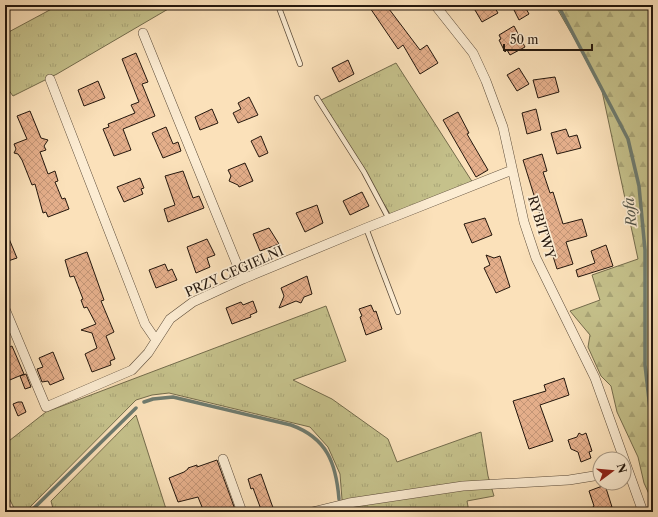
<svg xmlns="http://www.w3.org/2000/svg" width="658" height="517" font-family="'Libre Caslon Text',serif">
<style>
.grass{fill:url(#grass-tufts);stroke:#746c4c}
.forest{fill:url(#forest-firs);stroke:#746c4c}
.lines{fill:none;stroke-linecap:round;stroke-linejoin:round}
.stream{stroke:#6e7b6f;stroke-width:3.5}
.building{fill:url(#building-cross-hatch);stroke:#24170d}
.service-casing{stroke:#5a4a38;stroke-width:6}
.minor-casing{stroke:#5a4a38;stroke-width:10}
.service{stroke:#fcecd2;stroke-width:4.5}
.minor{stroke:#fcecd2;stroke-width:9}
.labels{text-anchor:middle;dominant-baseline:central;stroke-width:3.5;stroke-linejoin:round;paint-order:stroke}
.street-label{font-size:13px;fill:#24170d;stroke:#fcecd2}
.water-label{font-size:14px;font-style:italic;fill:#4f5146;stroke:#fcecd2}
</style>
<defs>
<pattern id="grass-tufts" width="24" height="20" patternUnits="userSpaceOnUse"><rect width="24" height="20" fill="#c5c18b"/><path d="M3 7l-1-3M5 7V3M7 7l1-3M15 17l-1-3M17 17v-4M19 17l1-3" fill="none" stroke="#a9a577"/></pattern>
<pattern id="forest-firs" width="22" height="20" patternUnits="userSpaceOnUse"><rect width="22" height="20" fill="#c5c18b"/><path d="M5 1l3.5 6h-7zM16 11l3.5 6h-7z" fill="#a9a577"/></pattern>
<pattern id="building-cross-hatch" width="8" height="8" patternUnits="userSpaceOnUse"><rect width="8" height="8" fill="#e4ae8a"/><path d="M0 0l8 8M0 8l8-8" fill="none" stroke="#c39576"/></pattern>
</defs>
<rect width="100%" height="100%" fill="#fbe1ba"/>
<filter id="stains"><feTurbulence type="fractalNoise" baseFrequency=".005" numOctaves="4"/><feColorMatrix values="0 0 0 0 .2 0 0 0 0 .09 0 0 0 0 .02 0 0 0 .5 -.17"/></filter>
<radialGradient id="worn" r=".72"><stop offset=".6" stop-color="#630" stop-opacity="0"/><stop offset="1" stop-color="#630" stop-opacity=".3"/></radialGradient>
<!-- grass -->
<path class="grass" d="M59 5H175L57 74 13 96 5 85V34Z
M396 63 473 183 390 214 321 100Z
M326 306 346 361 293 380 332 399 388 439 397 462 481 432 488 476 494 496 467 501 469 512H343L340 474 328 447 310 427 169 393 152 395 136 400 25 512H16L5 490V444L46 412Z
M136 415 167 512H54L51 501Z"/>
<!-- forest -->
<path class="forest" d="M555 5H653V503L644 483 638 457 617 412 611 386 601 376 588 347 590 335 570 311 600 300 592 275 638 259 602 91 577 43Z"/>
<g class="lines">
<!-- stream -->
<path class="stream" d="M558 5 628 139 639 186 645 250V365L653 435
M144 402 153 399 173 397 291 425C327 438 336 463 339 499
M340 511V512
M30 512 136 408"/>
</g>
<!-- building -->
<path class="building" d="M368 5H386L420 50 427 45 438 63 420 74 403 45 398 49Z
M472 5H493L498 13 482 22Z
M519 5H524L529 14 519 20 513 8Z
M514 26 525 47 510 55 507 50 505 52 499 40 501 39 499 35Z
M136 53 148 82 142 84 155 116 123 129 131 150 114 156 103 129 109 127 108 124 135 113 131 105 139 102 122 59Z
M348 60 354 74 339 82 332 68Z
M519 68 529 84 517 91 507 75Z
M555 77 559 92 538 98 533 80Z
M98 81 105 98 84 106 78 90Z
M249 97 258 115 238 123 233 113 241 109 238 103Z
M212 109 218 123 200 130 195 117Z
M536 109 541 130 527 134 522 113Z
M30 111 41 138 48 140 44 146 46 150 40 152 48 174 55 171 58 181 55 182 62 199 65 198 69 209 48 217 46 212 43 213 35 184 32 185 22 160 18 154 14 153 16 149 14 144 27 139 17 116Z
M458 112 469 133 467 134 488 170 476 177 443 120Z
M166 127 173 144 178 142 181 151 163 158 152 133Z
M566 129 569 137 577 135 581 148 557 154 551 133Z
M261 136 268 153 259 157 251 141Z
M542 154 547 171 543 172 550 193 553 192 563 224 582 219 587 236 566 242 573 264 557 269 523 160Z
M245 163 253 181 239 187 238 185 229 181 231 176 228 170Z
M183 171 193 198 199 196 204 208 168 222 164 209 175 205 165 176Z
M140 178 144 188 141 189 143 194 124 202 117 187Z
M362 192 369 206 350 215 343 201Z
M317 205 323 223 305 232 296 213Z
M485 218 492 235 472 243 464 224Z
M269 228 279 244 260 251 253 234Z
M5 229 17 258 5 262Z
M207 239 215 255 207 258 210 267 196 273 187 247Z
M606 245 613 266 578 277 576 270 595 263 591 251Z
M87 252 104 300 101 301 114 332 106 336 115 359 110 361 111 365 92 372 85 354 97 348 92 333 81 330 96 324 87 307 84 308 81 300 83 299 74 276 70 277 65 260Z
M486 255 494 258 500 256 510 287 496 293 484 268 490 265Z
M165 264 168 271 172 269 177 280 156 288 149 270Z
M307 276 312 294 304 297 301 303 296 301 279 308 284 296 281 288Z
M253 301 257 312 250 315 251 317 232 324 226 308 241 302 243 305Z
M371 305 374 312 376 311 382 329 366 335 360 317 362 316 359 309Z
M12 346 24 374 5 382V349Z
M53 352 64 379 50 385 48 381 42 382 37 369 43 367 39 358Z
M26 374 31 387 25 389 20 376Z
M564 378 569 395 540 405 553 441 529 449 513 401 546 391 544 385Z
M18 402H22L26 412 18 416 13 404Z
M579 433 582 435 586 433 592 451 589 452 591 458 581 462 578 452 571 449 568 440 577 437Z
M217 460 236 512H204L198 497 178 502 169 478 184 472 188 469V468L197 465V467Z
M261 474 272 505 275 512H262L253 488 251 489 248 479Z
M605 485 612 507 604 509 605 512H587L594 506 589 491Z"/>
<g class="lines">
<!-- service casing -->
<g class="service-casing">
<path id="service" d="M278 5 300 64
M317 98 364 172 389 219
M366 228 398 312"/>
</g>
<!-- minor casing -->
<g class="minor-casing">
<path id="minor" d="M435 5 473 53 486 81 503 127 524 222 536 258 595 378 624 459
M143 33 243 279
M50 79 145 324 156 340
M5 309 46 407 132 370 148 353 170 319 193 302 243 279 366 228 512 170
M223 459 242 512
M624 459 643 512
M312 512 349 503 463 486 569 480 600 475"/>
</g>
<!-- service -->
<use href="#service" class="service"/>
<!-- minor -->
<use href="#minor" class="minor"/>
</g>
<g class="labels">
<!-- street labels -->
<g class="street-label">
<text transform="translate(542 227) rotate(73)">RYBITWY</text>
<text transform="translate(234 271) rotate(-24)">PRZY CEGIELNI</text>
</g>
<!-- water labels -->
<g class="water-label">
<text transform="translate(630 212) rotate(-96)">Rofa</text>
</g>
</g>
<!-- margin -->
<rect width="658" height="517" fill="none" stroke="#fbe1ba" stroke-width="20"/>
<rect x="6" y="6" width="646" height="505" fill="none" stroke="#24170d" stroke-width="2"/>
<rect x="10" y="10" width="638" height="497" fill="none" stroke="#24170d"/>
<!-- north arrow -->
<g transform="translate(612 471) rotate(74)"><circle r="19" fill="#fcecd2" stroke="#a69783"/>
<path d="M0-3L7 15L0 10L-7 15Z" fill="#8f2418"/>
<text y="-6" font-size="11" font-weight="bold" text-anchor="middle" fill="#24170d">N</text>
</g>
<!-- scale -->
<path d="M504 44v6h88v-6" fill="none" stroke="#24170d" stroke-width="2"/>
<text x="510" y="44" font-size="12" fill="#24170d" stroke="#fcecd2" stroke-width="3" paint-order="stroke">50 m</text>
<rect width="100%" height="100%" filter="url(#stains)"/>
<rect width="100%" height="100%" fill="url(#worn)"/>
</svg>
